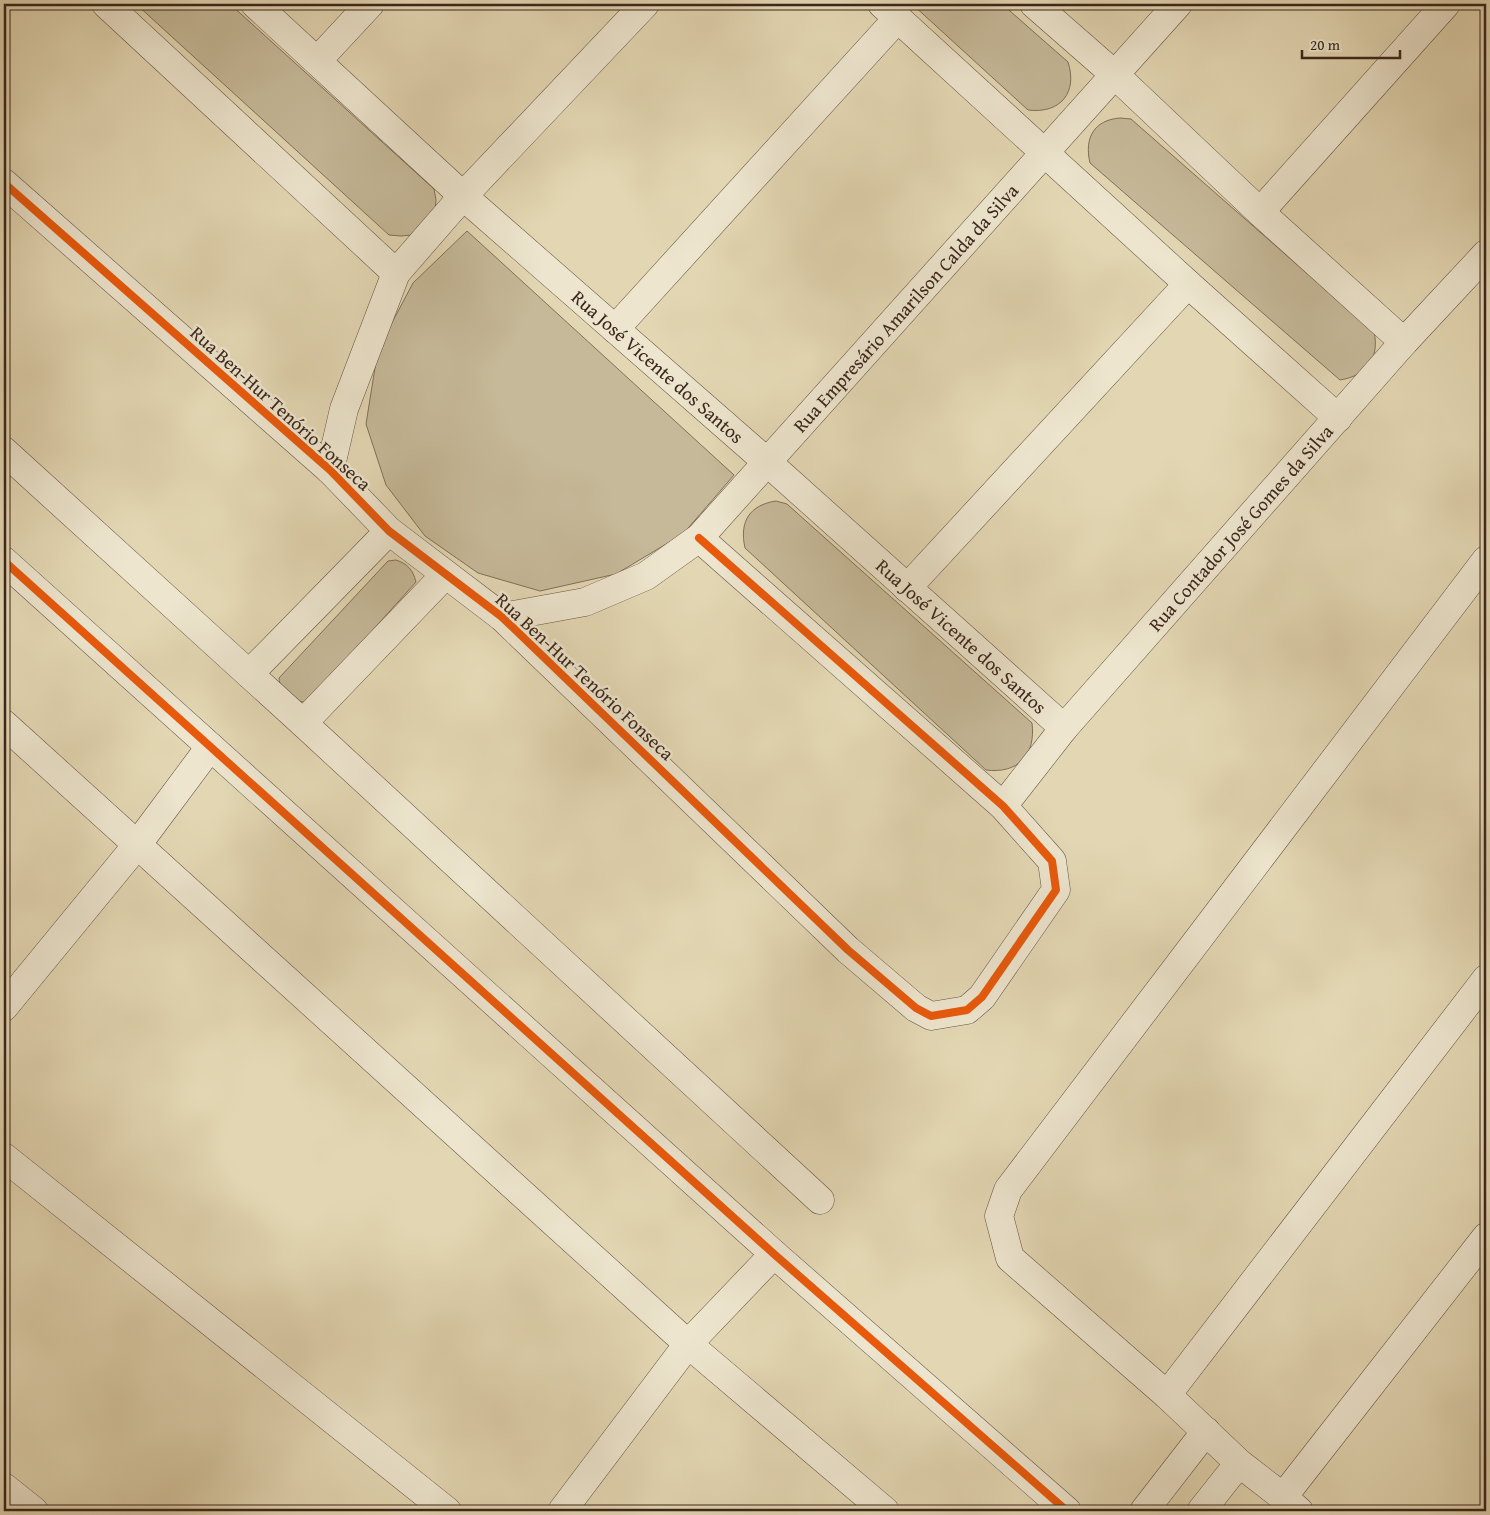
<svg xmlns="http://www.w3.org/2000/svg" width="1490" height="1515" font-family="'Gentium Book Plus',serif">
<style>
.green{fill:#c6b999;stroke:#80705a}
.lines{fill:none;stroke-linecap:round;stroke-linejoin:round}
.minor-casing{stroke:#645242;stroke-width:29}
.minor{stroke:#ede5ce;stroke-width:28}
.cycleway-casing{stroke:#ede5ce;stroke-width:11}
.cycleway{stroke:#e8590c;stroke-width:8}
.labels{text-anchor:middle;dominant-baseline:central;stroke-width:5;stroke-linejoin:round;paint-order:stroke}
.street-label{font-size:19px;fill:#3a261c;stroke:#ede5ce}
</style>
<rect width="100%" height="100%" fill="#e3d7b3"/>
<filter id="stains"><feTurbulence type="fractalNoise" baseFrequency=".004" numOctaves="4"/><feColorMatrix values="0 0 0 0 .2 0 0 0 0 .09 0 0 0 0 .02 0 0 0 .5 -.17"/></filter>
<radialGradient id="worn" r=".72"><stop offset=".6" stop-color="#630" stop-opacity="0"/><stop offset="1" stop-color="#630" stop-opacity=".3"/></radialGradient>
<!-- green -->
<path class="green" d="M136 4H230L434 189 436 200 435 211 412 235 401 236 389 235Z
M912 4H1002L1068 62C1078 93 1060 114 1028 110Z
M1120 118 1131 119 1374 332C1380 358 1366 376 1340 380L1090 163C1084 138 1094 120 1120 118Z
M467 231 734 475 683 534 616 574 540 591 478 573 425 536 386 485 366 424 378 349 413 283Z
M776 501 787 504 1032 723C1036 755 1018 774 986 770L745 548C739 521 750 505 776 501Z
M396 560C408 564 413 570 416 582L308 702C294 703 280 692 279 678L388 561Z"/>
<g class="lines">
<!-- minor casing -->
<g class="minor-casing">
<g id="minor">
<path d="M106 4 396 273"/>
<path id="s1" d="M255 4 463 196 766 461 1064 728"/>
<path d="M882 4 1188 284 1338 418"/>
<path d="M1034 4 1114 74 1260 212 1404 342"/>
<path d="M317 61 370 4"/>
<path d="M4 183 330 470 389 531 502 617 848 950 916 1008 931 1016 967 1010 982 997 1056 890 1052 861 1003 806 699 538"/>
<path d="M1260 212 1446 4"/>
<path d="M615 329 898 18"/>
<path d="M4 451 303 723 820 1200"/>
<path d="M330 470 344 409 396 273 463 196 645 4"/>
<path d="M4 561 774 1254 1067 1511"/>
<path d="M907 588 1188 284"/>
<path id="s2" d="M502 617 585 602 646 576 699 538 1178 4"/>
<path d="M249 674 389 531"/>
<path d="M303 723 445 575"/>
<path d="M4 724 688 1344 885 1511"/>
<path id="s3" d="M1003 806 1064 728 1404 342 1486 254"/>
<path d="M4 1007 137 845 210 747"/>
<path d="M4 1157 447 1511"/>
<path d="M1167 1395 1486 979"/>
<path d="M4 1487 34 1511"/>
<path d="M1283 1497 1486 1237"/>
<path d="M562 1511 688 1344 774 1254"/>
<path d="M1144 1511 1206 1431"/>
<path d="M1201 1511 1239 1463"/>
<path d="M1299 1511 1283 1497 1239 1463 1167 1395 1010 1258 999 1216 1008 1190 1486 560"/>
</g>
</g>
<!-- minor -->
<use href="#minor" class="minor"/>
<!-- cycleway casing -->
<g class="cycleway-casing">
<path id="cycleway" d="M4 183 330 470 389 531 502 617 848 950 916 1008 931 1016 967 1010 982 997 1056 890 1052 861 1003 806 699 538
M4 561 774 1254 1067 1511"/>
</g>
<!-- cycleway -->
<use href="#cycleway" class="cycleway"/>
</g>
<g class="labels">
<!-- street labels -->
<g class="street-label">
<text stroke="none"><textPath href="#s2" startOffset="525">Rua Empresário Amarilson Calda da Silva</textPath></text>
<text stroke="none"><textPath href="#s1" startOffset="542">Rua José Vicente dos Santos</textPath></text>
<text transform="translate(281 408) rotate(42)">Rua Ben-Hur Tenório Fonseca</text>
<text stroke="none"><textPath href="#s3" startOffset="366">Rua Contador José Gomes da Silva</textPath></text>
<text stroke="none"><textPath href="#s1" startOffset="948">Rua José Vicente dos Santos</textPath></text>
<text transform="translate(585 676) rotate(43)">Rua Ben-Hur Tenório Fonseca</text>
</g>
</g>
<!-- margin -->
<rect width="1490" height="1515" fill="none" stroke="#e3d7b3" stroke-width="20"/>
<rect x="5" y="5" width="1480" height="1505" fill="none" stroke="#3a261c" stroke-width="2.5"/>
<rect x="10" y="10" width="1470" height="1495" fill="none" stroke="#3a261c"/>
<!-- scale -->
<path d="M1302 50v8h98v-8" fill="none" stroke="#3a261c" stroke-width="2.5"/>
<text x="1310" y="50" font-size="15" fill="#3a261c" stroke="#ede5ce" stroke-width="4" paint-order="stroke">20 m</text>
<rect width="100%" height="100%" filter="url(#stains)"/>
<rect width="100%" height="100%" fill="url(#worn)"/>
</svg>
